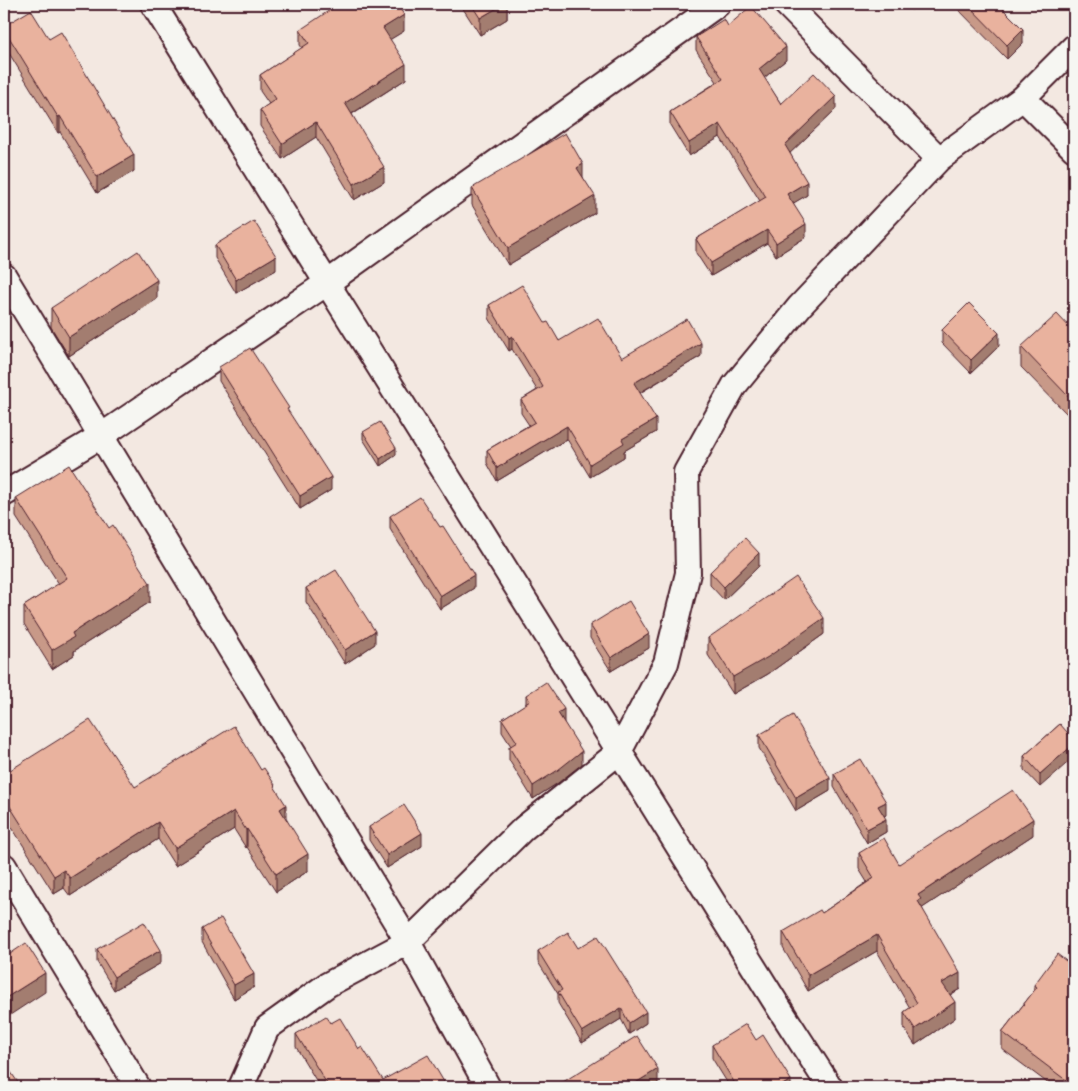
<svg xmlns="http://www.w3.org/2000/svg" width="1078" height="1091" font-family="'Balsamiq Sans',sans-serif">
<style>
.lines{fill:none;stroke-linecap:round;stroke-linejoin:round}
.minor-casing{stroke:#4a1f2b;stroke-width:28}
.minor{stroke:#f6f6f2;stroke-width:24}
.wall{fill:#c89988;stroke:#4a1f2b}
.shaded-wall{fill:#a37d6f;stroke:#4a1f2b}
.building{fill:#e9b29e;stroke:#4a1f2b}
</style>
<rect width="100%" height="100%" fill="#f3e8e1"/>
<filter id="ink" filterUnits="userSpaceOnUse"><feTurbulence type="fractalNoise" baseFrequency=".02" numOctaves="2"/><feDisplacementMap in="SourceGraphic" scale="10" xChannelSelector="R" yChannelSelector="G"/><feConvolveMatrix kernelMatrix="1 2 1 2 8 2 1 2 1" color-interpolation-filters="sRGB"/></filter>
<g filter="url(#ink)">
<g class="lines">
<!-- minor casing -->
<g class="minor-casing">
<path id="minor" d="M153 4 781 1011 830 1087
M786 4 939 159
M1023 98 1074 149
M4 276 408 942 488 1087
M4 494 101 436 327 283 718 4
M4 866 138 1087
M241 1087 267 1028 327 985 408 942 524 828 619 752 666 663 688 573 686 472 734 386 800 306 939 159 1023 98 1074 47"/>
</g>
<!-- minor -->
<use href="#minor" class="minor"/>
</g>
<!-- wall -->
<path class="wall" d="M460 4H507V19L480 35Z
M906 4H919L911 10Z
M953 4H998L1023 43 1007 59Z
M4 26 49 39 134 171 97 193 60 132 58 133 4 45Z
M728 26 786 60 764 78 781 104 836 109 790 153 807 195 793 203 806 237 776 256 767 243 711 276 696 253V239L760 201 720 137 689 156 670 125V112L717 82 696 50V37Z
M300 30 404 31 390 39 406 79 352 114 384 182 354 200 316 137 282 159 260 126V110L269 104 260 91V75L302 48 300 45Z
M583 177 595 213 508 265 472 205V188Z
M215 245 276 270 236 293 215 258Z
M157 299 69 356 51 327V308Z
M489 305 545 323 559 341 622 358 701 356 640 393 656 432 624 451V457L590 477 567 439 497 481 487 463V450L529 425 521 413V400L537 390 512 349 509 351 489 318Z
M942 330 999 346 971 373 942 343Z
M1074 332V411L1069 416 1021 367V347Z
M219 367 331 490 300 509 219 381Z
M363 432 396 455 380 466 363 439Z
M16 498 150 602 74 651V655L52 669 24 624V606L59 584 16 517Z
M390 516 474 588 440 609 390 529Z
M759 566 724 600 710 585V572Z
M306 588 375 644 345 664 306 602Z
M590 625 649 648 611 671 590 638Z
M824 634 768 674 733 694 708 655V638Z
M526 695 564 723 582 764 558 783 533 799 509 760V747L511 746 502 732V719L526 704Z
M1060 724 1040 787 1024 770V756Z
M759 735 830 791 796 811 759 748Z
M261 770 275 788 286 818 308 871 276 892 247 847 246 848 234 829 175 866 158 839 70 896 64 888 54 894 4 815V774L135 787Z
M834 774 886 815 884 816 886 832 867 843 834 787Z
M369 827 422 846 387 868 369 840Z
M1033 835 922 908 960 989 950 995 955 1018 915 1045 904 1028V1012L910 1008 877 951 808 991 783 948V932L822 913 867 882 859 869V853L899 864Z
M202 929 254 987 234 999 202 942Z
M578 948 646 1023 629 1034 621 1019 582 1043 558 1003V994L538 962V951Z
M97 949 161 963 114 990 97 962Z
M1074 967V1087H1053L1002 1049V1032L1034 991V985Z
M331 1023 359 1049 383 1080 447 1087H320L296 1047V1034Z
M756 1040 791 1087H730L712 1058V1045Z"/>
<!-- shaded-wall -->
<path class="shaded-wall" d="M504 4H507V19L480 35V18Z
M642 4H649L642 8Z
M911 4H919L911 10Z
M404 15V31L383 44V28Z
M1023 29V43L1007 59V45Z
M786 47V60L759 82V69Z
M406 64V79L345 118V103Z
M836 96V109L785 158V145Z
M60 116V132L58 133V117Z
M316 122V137L282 159V144Z
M720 124V137L689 156V143Z
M134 155V171L97 193V177Z
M583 164V181L577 168Z
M384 167V182L354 200V184Z
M807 182V195L787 207V194Z
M595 196V213L508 265V248Z
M806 224V237L776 256V243Z
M767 230V243L711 276V263Z
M276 256V270L236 293V280Z
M157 280V299L69 356V337Z
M999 333V346L971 373V360Z
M512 336V349L509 351V338Z
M701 343V356L634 396V383Z
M1074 391V411L1069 416V397Z
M656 419V432L624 451V457L590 477V464L622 439Z
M567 426V439L497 481V468Z
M396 448V455L380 466V459Z
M331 477V490L300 509V496Z
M759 553V566L724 600V587Z
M474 575V588L440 609V596Z
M150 583V602L74 651V655L52 669V650L72 633Z
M824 618V634L768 674 733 694V677Z
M375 631V644L345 664V650Z
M649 634V648L611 671V658Z
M564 709V723L558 713Z
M1074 744V757L1040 787V774Z
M582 751V764L558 783 533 799V786Z
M830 778V791L796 811V798Z
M886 802V815L878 819V806Z
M286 805V823L280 809Z
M234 811V829L175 866V848Z
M886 819V832L867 843V829Z
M1033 819V835L921 909 918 917V895Z
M158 822V839L70 896V878Z
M247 829V847L246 848V830Z
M422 833V846L387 868V855Z
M308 854V871L276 892V874Z
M64 870V888L54 894V876Z
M877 935V951L808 991V975Z
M161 950V963L114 990V977Z
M45 973V992L4 1019V999Z
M960 973V989L942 999V983Z
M254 974V987L234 999V985Z
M955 1002V1018L915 1045V1029Z
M621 1008V1019L582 1043V1032Z
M646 1012V1023L629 1034V1023Z
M658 1069V1087H629Z
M791 1080V1087H779Z"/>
<!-- building -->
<path class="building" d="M339 4H397L404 15 383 28 406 64 345 103 384 167 354 184 316 122 282 144 260 110 276 99 260 75 309 43 300 30Z
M471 4H504L480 18Z
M967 4H998L1023 29 1007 45Z
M751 6 786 47 759 69 781 104 814 73 836 96 785 145 807 182 787 194 806 224 776 243 767 230 711 263 696 239 766 197 720 124 689 143 670 112 723 79 696 37 724 19 728 26Z
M31 10 49 39 61 32 134 155 97 177 60 116 58 117 4 29V26Z
M565 133 583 164 577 168 595 196 508 248 472 188Z
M254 221 276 256 236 280 215 245Z
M138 251 157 280 69 337 51 308Z
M522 285 545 323 548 322 559 341 598 318 622 358 687 319 701 343 634 383 656 419 622 439 624 443 590 464 567 426 497 468 487 450 535 422 521 400 543 387 512 336 509 338 489 305Z
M969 303 999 333 971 360 942 330Z
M1057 314 1074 332V391L1069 397 1021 347Z
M250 348 289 408 287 409 331 477 300 496 219 367Z
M380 422 396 448 380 459 363 432Z
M69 465 109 528 113 525 150 583 72 633 74 637 52 650 24 606 67 578 16 498Z
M420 497 440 527 443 526 474 575 440 596 390 516Z
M745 538 759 553 724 587 710 572Z
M336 570 375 631 345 650 306 588Z
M796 577 824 618 768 657 733 677 708 638Z
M629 601 649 634 611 658 590 625Z
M546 682 564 709 558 713 582 751 558 770 533 786 509 747 517 742 502 719 530 701 526 695Z
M793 715 830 778 796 798 759 735Z
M90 720 135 787 234 726 261 770 264 768 275 785 274 786 286 805 280 809 308 854 276 874 247 829 246 830 234 811 175 848 158 822 70 878 64 870 54 876 4 797V774Z
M1060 724 1074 740V744L1040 774 1024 756Z
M860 759 886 802 878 806 886 819 867 829 834 774Z
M1013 790 1033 819 918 895 921 899 918 901 960 973 942 983 955 1002 915 1029 904 1012 917 1003 877 935 808 975 783 932 820 910 822 913 874 878 859 853 884 838 899 864Z
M404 805 422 833 387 855 369 827Z
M221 918 254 974 234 985 202 929Z
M144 922 161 950 114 977 97 949Z
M568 932 578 948 598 936 646 1012 629 1023 621 1008 582 1032 558 992 562 990 538 951Z
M26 943 45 973 4 999V958Z
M1057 954 1074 967V1084L1063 1078 1002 1032 1037 987 1034 985Z
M326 1016 331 1023 340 1018 359 1049 362 1047 383 1080 428 1055 447 1087H329L296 1034Z
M746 1024 756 1040 763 1035 791 1080 779 1087H737L712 1045Z
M637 1036 658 1069 629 1087H555Z
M4 1062 21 1087H4Z"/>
</g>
<!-- margin -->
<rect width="1078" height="1091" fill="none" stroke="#f6f6f2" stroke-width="20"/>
<rect x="10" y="10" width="1058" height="1071" fill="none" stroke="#4a1f2b" stroke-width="2" filter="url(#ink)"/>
</svg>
